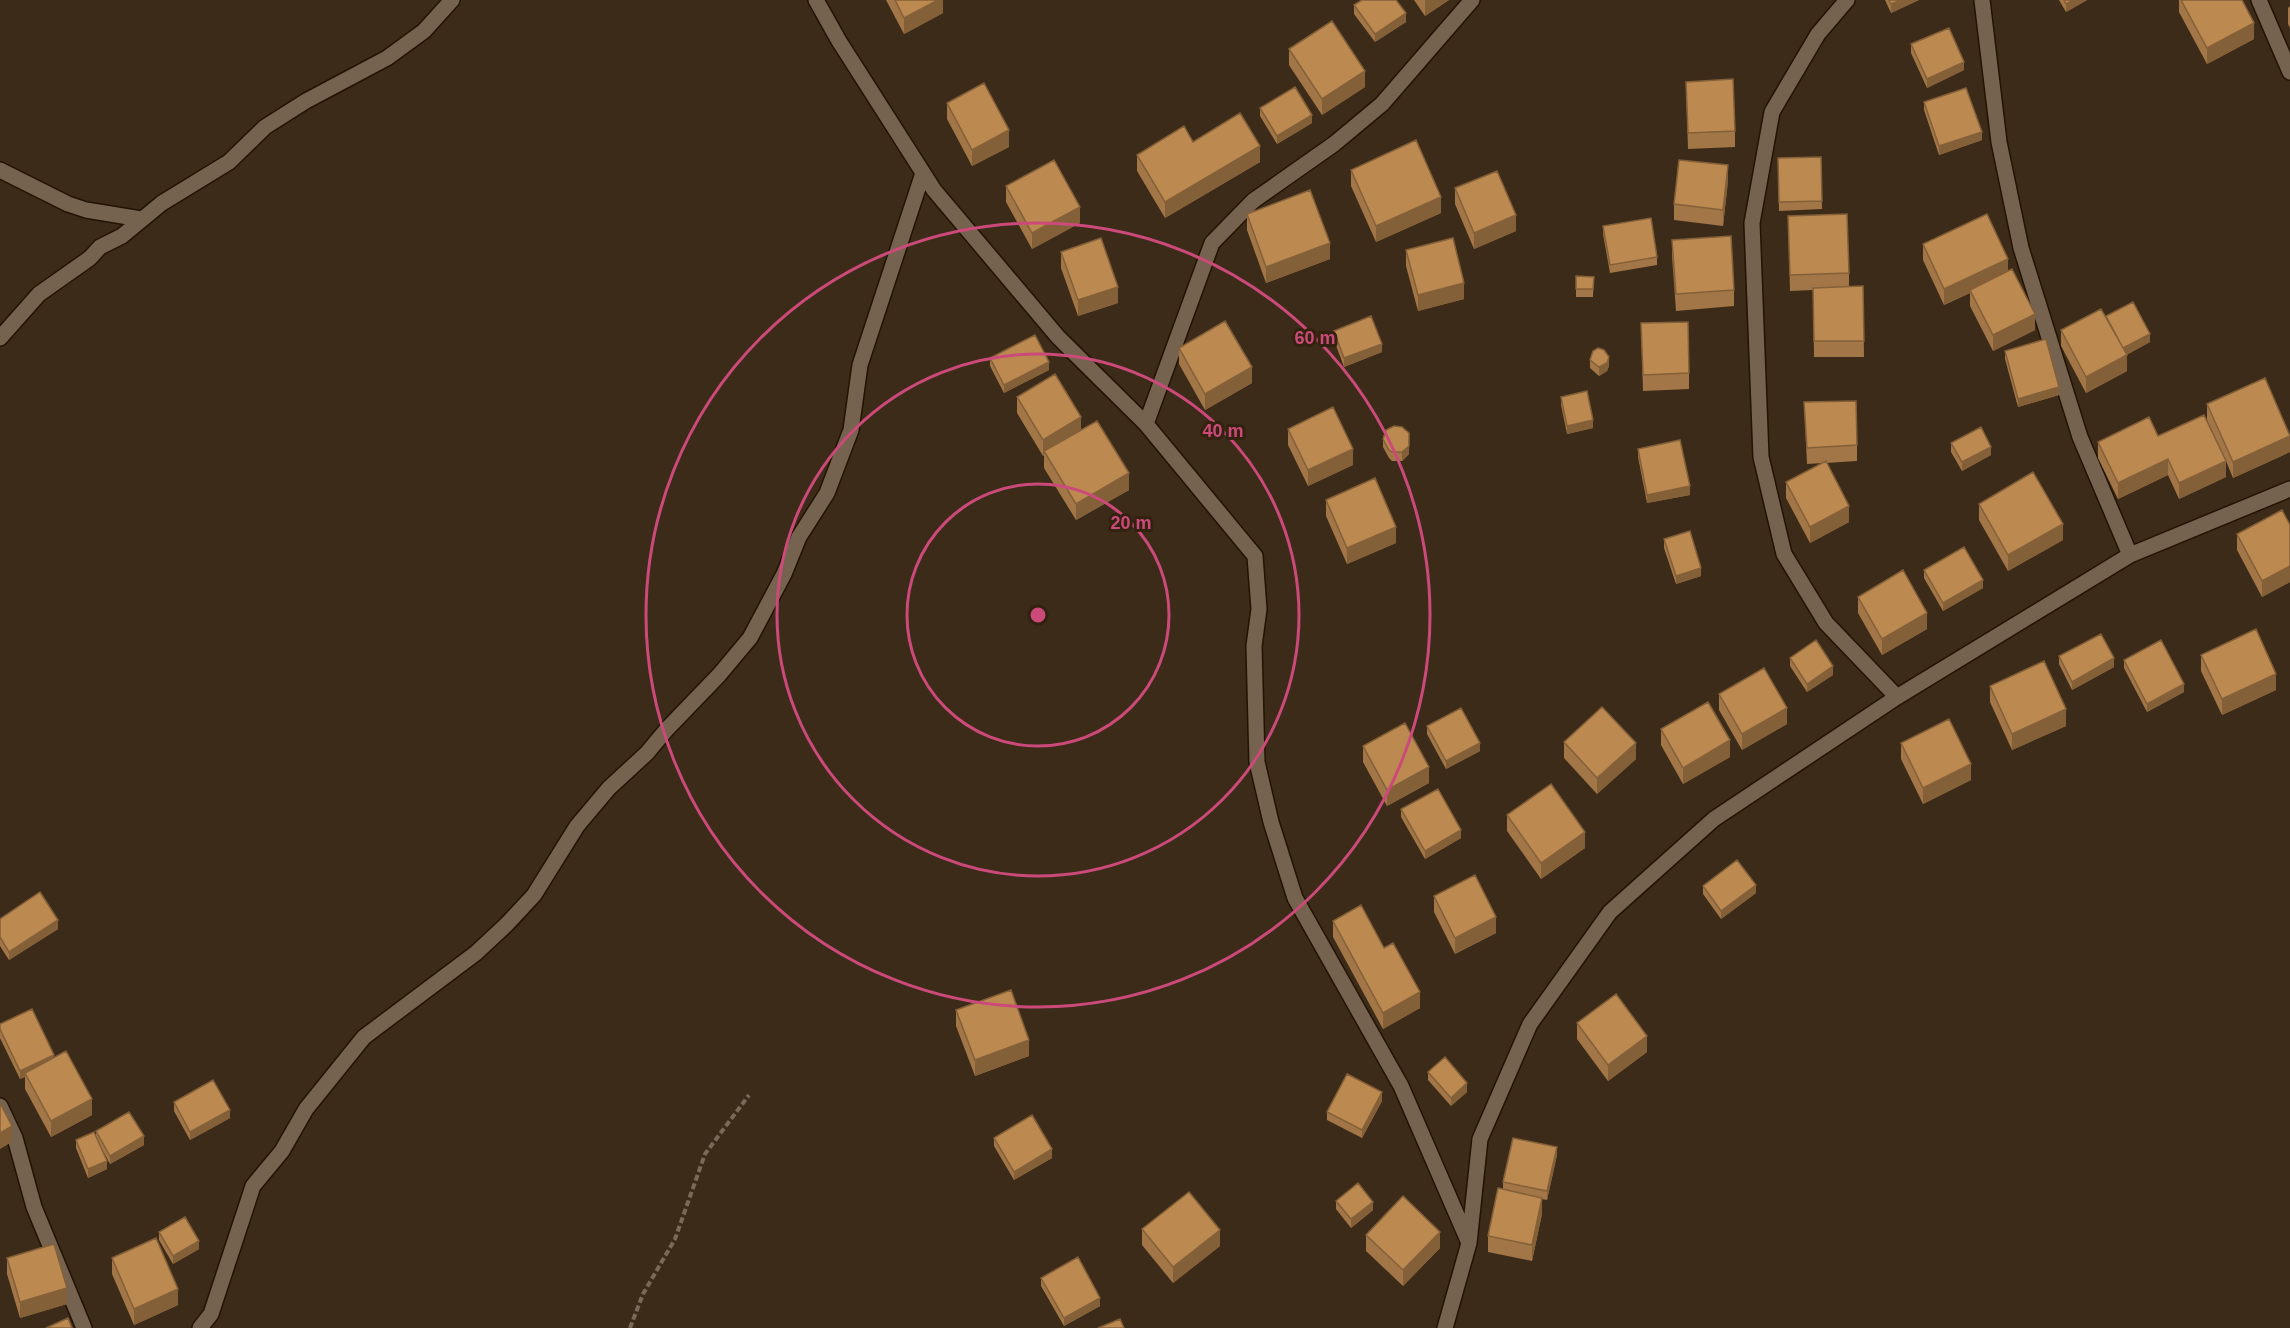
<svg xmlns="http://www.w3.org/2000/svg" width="2290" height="1328" font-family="Helvetica,sans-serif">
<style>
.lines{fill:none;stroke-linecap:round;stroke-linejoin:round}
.minor-casing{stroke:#231303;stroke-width:18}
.path{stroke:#79695a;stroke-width:4;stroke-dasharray:6 3;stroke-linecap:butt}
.minor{stroke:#76634f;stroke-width:15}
.wall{fill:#a27646}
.shaded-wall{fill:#846039}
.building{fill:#bc8951;stroke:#846039;stroke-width:1.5}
.ring{fill:none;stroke:#cc4a7a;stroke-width:3}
.centre{fill:#cc4a7a;stroke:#32220f;stroke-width:3}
.ring-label{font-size:18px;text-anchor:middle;font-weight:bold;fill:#cc4a7a;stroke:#32220f;stroke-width:6;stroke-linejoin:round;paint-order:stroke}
</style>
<rect width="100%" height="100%" fill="#3d2b19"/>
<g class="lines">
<!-- minor casing -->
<g class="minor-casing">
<path id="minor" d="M816 0 839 41 934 190 1058 337 1146 424 1255 556 1259 609 1254 646 1257 762 1271 822 1295 898 1401 1086 1469 1243
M1847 0 1818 34 1772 112 1752 223 1761 457 1784 554 1826 623 1897 697
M1982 0 1999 142 2021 248 2080 437 2130 555
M2259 0 2290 72
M0 170 68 204 86 210 141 219
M0 338 39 294 90 258 100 247 122 236 162 203 229 162 265 127 306 101 387 58 424 31 452 0
M1146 424 1212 243 1253 201 1334 144 1382 104 1472 0
M0 1106 15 1138 34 1207 84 1328
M200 1328 211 1314 253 1186 282 1151 306 1109 364 1037 476 953 507 924 534 895 577 826 609 788 647 753 667 729 719 675 750 638 784 574 799 537 827 493 851 430 860 365 923 173
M1445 1328 1469 1243 1480 1139 1530 1024 1610 912 1714 819 1897 697 2130 555 2290 489"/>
</g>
<!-- path -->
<path class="path" d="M630 1328 643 1294 675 1239 705 1154 749 1095"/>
<!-- minor -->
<use href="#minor" class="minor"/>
</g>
<!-- wall -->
<path class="wall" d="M886 0H943V13L904 34Z
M1414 0H1449L1425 16Z
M1885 0H1919L1891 13Z
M2059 0H2087L2066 12Z
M2179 0H2242L2254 39 2207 64 2179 12Z
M1354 5 1406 22 1375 42 1354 14Z
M2290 6V28L2288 24V8Z
M1911 44 1964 70 1927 88 1911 53Z
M1289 49 1365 87 1322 115 1289 65Z
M1686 82 1735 131V147L1688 149Z
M1924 102 1982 140 1939 155 1924 110Z
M947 103 1009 147 972 166 947 119Z
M1260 108 1312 123 1277 144 1260 116Z
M1193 142 1260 162 1165 218 1137 171V155Z
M1821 157 1822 209 1779 211 1778 158Z
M1351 170 1441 213 1376 242 1351 186Z
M1728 181 1723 226 1674 220V204Z
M1006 186 1080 223 1032 249 1006 202Z
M1455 188 1516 231 1474 249 1455 204Z
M1247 214 1330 259 1266 283 1247 230Z
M1788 216 1849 273V287L1863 286 1864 357H1814L1813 290 1790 291Z
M1603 226 1657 257V265L1610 273 1603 234Z
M1672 240 1734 290V306L1676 311 1672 256Z
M1923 244 2008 271 2035 330 1993 351 1970 306V293L1944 305 1923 260Z
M1406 250 1464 299 1418 311 1406 266Z
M1061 252 1118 303 1078 316 1061 268Z
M1576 276 1594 277 1593 297H1576Z
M2106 317 2150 342 2126 355 2127 371 2086 393 2061 346V330Z
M1641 323 1689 373V389L1643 391Z
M1334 331 1382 352 1344 367 1334 340Z
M1179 348 1252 383 1205 410 1179 364Z
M2005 351 2059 395 2018 407 2005 359Z
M990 358 1049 370 1004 393 990 366Z
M1590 360 1609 366 1607 371 1599 376 1590 368Z
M1017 397 1081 430 1129 490 1076 520 1044 468V455L1043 456 1017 413Z
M1561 397 1593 428 1567 434 1561 405Z
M1804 402 1857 445V461L1826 463 1849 522 1810 543 1786 498V482L1823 463 1807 464Z
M2207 404 2290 435V452L2233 478 2226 461V477L2179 499 2168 475 2118 499 2098 458V442L2158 436 2225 459 2207 420Z
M1288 429 1353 465 1308 486 1288 445Z
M1383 439 1409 454 1402 461H1392L1389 458 1383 447Z
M1951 443 1991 455 1962 471 1951 452Z
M1638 449 1690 495 1647 503 1638 457Z
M1326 500 1396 543 1347 564 1326 516Z
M1979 504 2063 540 2008 571 1979 520Z
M2290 525V582L2262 597 2237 550V534Z
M1664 539 1701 576 1676 584 1664 548Z
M1924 570 1983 588 1943 611 1924 578Z
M1858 597 1927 629 1882 655 1858 613Z
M2201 655 2276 690 2222 715 2201 671Z
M2059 656 2114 667 2072 690 2059 664Z
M1790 658 1833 675 1807 692 1790 666Z
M2124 660 2184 692 2147 712 2124 668Z
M1990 686 2066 726 2012 750 1990 702Z
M1719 694 1787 724 1742 750 1719 710Z
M1427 726 1480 751 1446 769 1427 734Z
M1661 729 1730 757 1683 784 1661 745Z
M1564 742 1636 759 1597 794 1564 758Z
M1901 743 1971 780 1923 804 1901 759Z
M1363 746 1429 783 1387 806 1363 762Z
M1401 809 1461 838 1425 859 1401 817Z
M1507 815 1585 848 1541 879 1507 831Z
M1703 886 1756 893 1721 919 1703 894Z
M1434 896 1496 933 1455 954 1434 912Z
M0 919 58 929 9 960 0 946Z
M1333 921 1384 948 1420 1008 1383 1029 1333 937Z
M956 1010 1029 1056 975 1076 956 1026Z
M1577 1023 1647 1052 1608 1081 1577 1039Z
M0 1024 54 1058 92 1115 51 1137 25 1089V1077L20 1079 0 1038Z
M1428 1072 1467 1092 1451 1106 1428 1080Z
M1382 1101 1362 1138 1327 1120V1112Z
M174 1102 230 1118 190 1140 174 1111Z
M96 1131 144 1145 110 1164 103 1151 107 1169 88 1178 76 1148V1140L96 1137Z
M994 1138 1052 1158 1014 1180 994 1146Z
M1557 1155 1547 1200 1542 1199V1214L1532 1261 1488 1252V1236L1503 1189V1182Z
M1336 1201 1373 1210 1351 1228 1336 1209Z
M1142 1229 1220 1246 1173 1283 1142 1245Z
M159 1232 199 1249 173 1264 159 1240Z
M1366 1235 1440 1248 1403 1286 1366 1251Z
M7 1258 67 1304 20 1318 7 1274Z
M112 1258 178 1305 134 1325 112 1274Z
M1041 1278 1100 1306 1064 1326 1041 1286Z"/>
<!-- shaded-wall -->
<path class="shaded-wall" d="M938 0H943V13L904 34V18Z
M1425 0H1449L1425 16Z
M1901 0H1919L1891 13V4Z
M2073 0H2087L2066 12V4Z
M1406 13V22L1375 42V34Z
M2254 23V39L2207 64V48Z
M1964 62V70L1927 88V79Z
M1365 71V87L1322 115V99Z
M1312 115V123L1277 144V136Z
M1009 130V147L972 166V150Z
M1982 132V140L1939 155V146Z
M1260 146V162L1165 218V202Z
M1728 165V181L1723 226V210Z
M1441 197V213L1376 242V226Z
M1080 207V223L1032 249V233Z
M1516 215V231L1474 249V233Z
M1330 243V259L1266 283V267Z
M2008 259V275L1970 290V293L1944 305V289Z
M1464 283V299L1418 311V295Z
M1118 287V303L1078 316V300Z
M2035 314V330L1993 351V335Z
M2150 334V342L2123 357V348Z
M1382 344V352L1344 367V358Z
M2127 355V371L2086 393V377Z
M1609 357V366L1607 371 1599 376V367Z
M1049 362V370L1004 393V385Z
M1252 367V383L1205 410V394Z
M2059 387V395L2018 407V399Z
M1081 417V434L1044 451V455L1043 456V440Z
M1593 420V428L1567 434V426Z
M2290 436V452L2233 478V462Z
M1409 446V454L1402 461V452Z
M1991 447V455L1962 471V462Z
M1353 449V465L1308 486V470Z
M2168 459V475L2118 499V483Z
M2226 461V477L2179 499V483Z
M1129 473V490L1076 520V504Z
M1690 486V495L1647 503V495Z
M1849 506V522L1810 543V527Z
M2063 524V540L2008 571V555Z
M1396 527V543L1347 564V548Z
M2290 566V582L2262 597V581Z
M1701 568V576L1676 584V576Z
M1983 580V588L1943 611V603Z
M1927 613V629L1882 655V639Z
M2114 658V667L2072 690V682Z
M1833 666V675L1807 692V684Z
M2276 674V690L2222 715V699Z
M2184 684V692L2147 712V704Z
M1787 708V724L1742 750V734Z
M2066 709V726L2012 750V734Z
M1730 740V757L1683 784V768Z
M1480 743V751L1446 769V761Z
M1636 743V759L1597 794V778Z
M1971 764V780L1923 804V788Z
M1429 767V783L1387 806V790Z
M1461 830V838L1425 859V851Z
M1585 832V848L1541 879V863Z
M1756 885V893L1721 919V911Z
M1496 917V933L1455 954V938Z
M58 920V929L9 960V952Z
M1420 992V1008L1383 1029V1013Z
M1647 1036V1052L1608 1081V1065Z
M1029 1040V1056L975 1076V1060Z
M54 1055V1064L25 1073V1077L20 1079V1071Z
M1467 1083V1092L1451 1106V1098Z
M1382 1092V1101L1362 1138V1130Z
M92 1099V1115L51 1137V1121Z
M230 1110V1118L190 1140V1132Z
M12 1126V1142L0 1149V1133Z
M144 1136V1145L110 1164V1156Z
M1557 1147V1155L1547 1200V1191Z
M1052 1149V1158L1014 1180V1172Z
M107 1161V1169L88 1178V1169Z
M1542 1198V1214L1532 1261V1245Z
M1373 1202V1210L1351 1228V1219Z
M1220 1230V1246L1173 1283V1267Z
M1440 1232V1248L1403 1286V1270Z
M199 1241V1249L173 1264V1256Z
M67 1288V1304L20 1318V1302Z
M178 1289V1305L134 1325V1309Z
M1100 1298V1306L1064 1326V1318Z"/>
<!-- building -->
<path class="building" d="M895 0H938L904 18Z
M1362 0H1396L1406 13 1375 34 1354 5Z
M1889 0H1901L1891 4Z
M2064 0H2073L2066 4Z
M2181 0H2242L2254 23 2207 48Z
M1332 21 1365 71 1322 99 1289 49Z
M1949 28 1964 62 1927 79 1911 44Z
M1733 79 1735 131 1688 133 1686 82Z
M984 83 1009 130 972 150 947 103Z
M1295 87 1312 115 1277 136 1260 108Z
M1966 88 1982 132 1939 146 1924 102Z
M1240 113 1260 146 1165 202 1137 155 1184 126 1193 142Z
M1416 140 1441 197 1376 226 1351 170Z
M1821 157 1822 201 1779 202 1778 158Z
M1054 160 1080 207 1032 233 1006 186Z
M1679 160 1728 165 1723 210 1674 204Z
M1497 171 1516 215 1474 233 1455 188Z
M1310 190 1330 243 1266 267 1247 214Z
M1847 214 1849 273 1790 275 1788 216Z
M1987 214 2008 259 1944 289 1923 244Z
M1651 218 1657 257 1610 265 1603 226Z
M1731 236 1734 290 1676 294 1672 240Z
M1101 238 1118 287 1078 300 1061 252Z
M1453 238 1464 283 1418 295 1406 250Z
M2012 269 2035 314 1993 335 1970 290Z
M1576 276 1594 277 1593 289H1576Z
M1863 286 1864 341H1814L1813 288Z
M2133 302 2150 334 2123 348 2106 316Z
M2101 309 2127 355 2086 377 2061 330Z
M1371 316 1382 344 1344 358 1334 331Z
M1225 321 1252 367 1205 394 1179 348Z
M1688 322 1689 373 1643 375 1641 323Z
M1035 335 1049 362 1004 385 990 358Z
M2046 339 2059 387 2018 399 2005 351Z
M1598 348 1604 350 1609 357 1607 363 1599 367 1590 360 1593 351Z
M1055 374 1081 417 1043 440 1017 397Z
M2265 378 2290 436 2233 462 2207 404Z
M1587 391 1593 420 1567 426 1561 397Z
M1856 401 1857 445 1807 448 1804 402Z
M1333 407 1353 449 1308 470 1288 429Z
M2204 415 2226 461 2179 483 2168 459 2118 483 2098 442 2149 417 2158 436Z
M1097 421 1129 473 1076 504 1044 451Z
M1394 426 1402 427 1409 433V446L1402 452H1392L1389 450 1383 439 1386 430Z
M1981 427 1991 447 1962 462 1951 443Z
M1680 440 1690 486 1647 495 1638 449Z
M1826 461 1849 506 1810 527 1786 482Z
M2033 472 2063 524 2008 555 1979 504Z
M1375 478 1396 527 1347 548 1326 500Z
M2282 510 2290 525V566L2262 581 2237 534Z
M1690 531 1701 568 1676 576 1664 539Z
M1964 547 1983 580 1943 603 1924 570Z
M1903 570 1927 613 1882 639 1858 597Z
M2256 629 2276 674 2222 699 2201 655Z
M2101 634 2114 658 2072 682 2059 656Z
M1816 640 1833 666 1807 684 1790 658Z
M2161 640 2184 684 2147 704 2124 660Z
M2044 661 2066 709 2012 734 1990 686Z
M1764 668 1787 708 1742 734 1719 694Z
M1708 702 1730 740 1683 768 1661 729Z
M1602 707 1636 743 1597 778 1564 742Z
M1461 708 1480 743 1446 761 1427 726Z
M1949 719 1971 764 1923 788 1901 743Z
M1405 723 1429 767 1387 790 1363 746Z
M1551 784 1585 832 1541 863 1507 815Z
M1438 789 1461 830 1425 851 1401 809Z
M1737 860 1756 885 1721 911 1703 886Z
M1475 875 1496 917 1455 938 1434 896Z
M40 892 58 920 9 952 0 937V919Z
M1361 905 1384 948 1393 943 1420 992 1383 1013 1333 921Z
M1011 990 1029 1040 975 1060 956 1010Z
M1616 994 1647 1036 1608 1065 1577 1023Z
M32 1009 54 1055 20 1071 0 1029V1024Z
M66 1051 92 1099 51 1121 25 1073Z
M1445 1057 1467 1083 1451 1098 1428 1072Z
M1347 1074 1382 1092 1362 1130 1327 1112Z
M213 1080 230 1110 190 1132 174 1102Z
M0 1103 12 1126 0 1133Z
M129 1112 144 1136 110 1156 96 1131Z
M1032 1115 1052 1149 1014 1172 994 1138Z
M94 1132 107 1161 88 1169 76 1140Z
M1513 1138 1557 1147 1547 1191 1503 1182Z
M1358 1183 1373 1202 1351 1219 1336 1201Z
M1498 1188 1542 1198 1532 1245 1488 1236Z
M1189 1192 1220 1230 1173 1267 1142 1229Z
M1403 1196 1440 1232 1403 1270 1366 1235Z
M185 1217 199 1241 173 1256 159 1232Z
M156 1238 178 1289 134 1309 112 1258Z
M54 1244 67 1288 20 1302 7 1258Z
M1078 1257 1100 1298 1064 1318 1041 1278Z
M68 1318 72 1328H46Z
M1120 1319 1124 1328H1098Z"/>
<!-- distance rings -->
<g class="ring">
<circle cx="1038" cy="615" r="131"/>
<circle cx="1038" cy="615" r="261"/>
<circle cx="1038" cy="615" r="392"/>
</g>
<circle cx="1038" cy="615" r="9" class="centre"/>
<g class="ring-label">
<text x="1315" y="344">60 m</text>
<text x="1223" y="437">40 m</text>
<text x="1131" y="529">20 m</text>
</g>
</svg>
